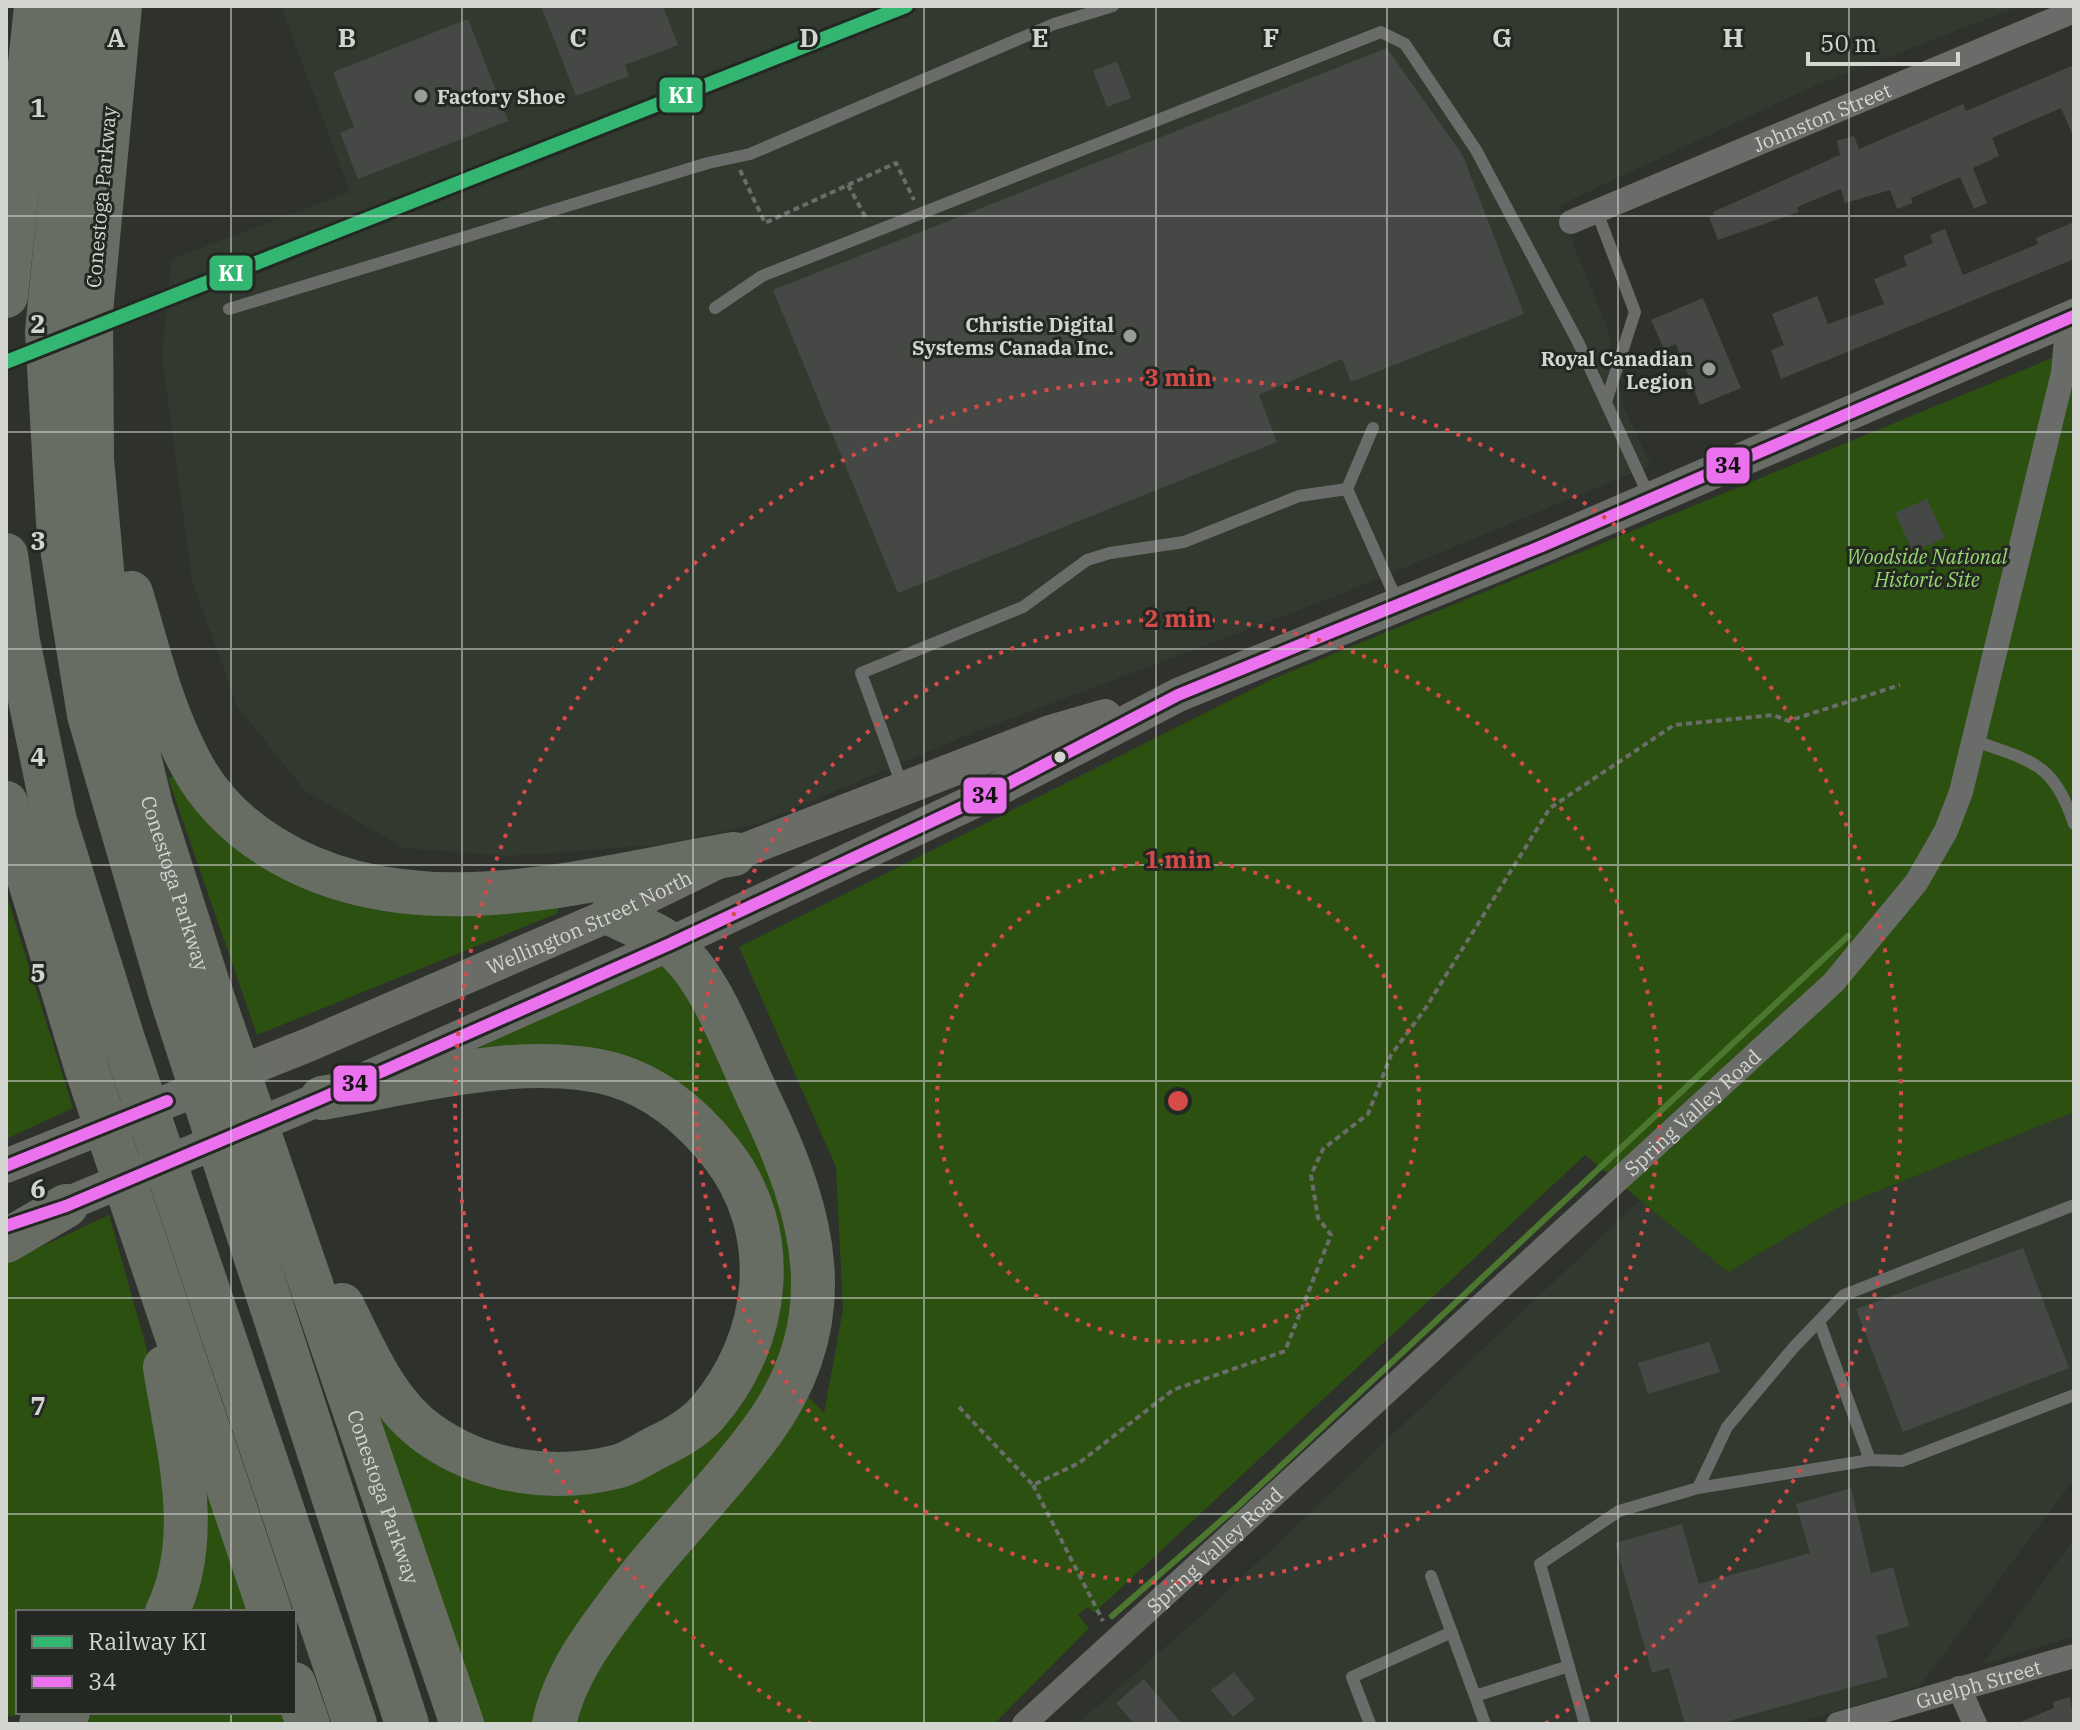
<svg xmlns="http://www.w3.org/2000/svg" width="2080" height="1730" font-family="'IBM Plex Serif',serif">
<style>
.built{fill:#32392e}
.green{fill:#2c5010}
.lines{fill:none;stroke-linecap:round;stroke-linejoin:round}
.stream{stroke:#4b782e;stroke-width:6}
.building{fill:#464845}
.path{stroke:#6b6d6a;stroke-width:4;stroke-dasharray:6 4;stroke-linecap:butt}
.lane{stroke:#6a6c69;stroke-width:12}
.street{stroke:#6a6c69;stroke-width:24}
.secondary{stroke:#6a6c68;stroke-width:34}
.highway{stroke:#686d64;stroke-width:44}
.bus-1-casing{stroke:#242822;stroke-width:18}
.bus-1{stroke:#eb71ee;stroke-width:12}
.rail-1-casing{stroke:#242822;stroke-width:20}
.rail-1{stroke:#33b671;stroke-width:14}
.grid{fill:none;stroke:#d3d5d1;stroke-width:2;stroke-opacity:0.55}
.ring{fill:none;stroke:#d54b4a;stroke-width:4;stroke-dasharray:4 8}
.poi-dot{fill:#9a9c98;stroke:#242822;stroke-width:3}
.bus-dot{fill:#d3d5d1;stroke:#242822;stroke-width:3}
.labels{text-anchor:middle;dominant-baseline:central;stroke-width:6;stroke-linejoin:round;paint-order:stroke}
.poi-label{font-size:20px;font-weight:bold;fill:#d3d5d1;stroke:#242822;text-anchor:end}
.street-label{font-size:20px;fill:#d3d5d1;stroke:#242822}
.park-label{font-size:20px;font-style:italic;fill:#97d96f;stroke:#242822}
.grid-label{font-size:26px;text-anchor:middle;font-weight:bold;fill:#d3d5d1;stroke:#242822;stroke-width:6;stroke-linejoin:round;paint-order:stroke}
.centre{fill:#d54b4a;stroke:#242822;stroke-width:4}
.ring-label{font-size:24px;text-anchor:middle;font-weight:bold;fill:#d54b4a;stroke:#242822;stroke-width:6;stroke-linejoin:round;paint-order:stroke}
.line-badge{stroke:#242822;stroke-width:3}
.badge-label{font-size:22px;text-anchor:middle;font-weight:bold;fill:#fff}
.pale-badge-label{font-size:22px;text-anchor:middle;font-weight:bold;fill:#111}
</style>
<rect width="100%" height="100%" fill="#2f312d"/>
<!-- built -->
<path class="built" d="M281 6H2020L1814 86 1558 206 1607 327 1623 406 1651 465 1344 593 973 733 754 825 658 845 507 856 404 848 305 791 237 706 192 581 162 357 171 259 350 192Z
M2074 1112V1479L1920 1686 1795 1724H1077L1203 1614 1640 1200 1728 1272 1839 1207Z
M2074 1539V1636L1982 1665Z"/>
<!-- green -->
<path class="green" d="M2074 349V1112L1839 1207 1728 1272 1585 1155 1094 1613 1088 1607 1078 1615 1089 1628 994 1724H571L594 1665 803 1391 824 1413 843 1310 836 1167 739 947 1275 678Z
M184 772 249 846 559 897 558 913 257 1035 168 778Z
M6 893 73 1108 6 1139Z
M661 963 681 976 795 1207 793 1346 546 1724H481L376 1415 387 1411 422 1443 625 1479 769 1320 692 1101 469 1052Z
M109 1215 145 1343 169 1452 174 1507 154 1612H18V1712H32L6 1717V1263Z
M214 1478 260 1612H181L196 1483Z
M97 1712H294L299 1724H76Z"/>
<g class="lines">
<!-- stream -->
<path class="stream" d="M1112 1616 1239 1505 1848 936"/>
</g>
<!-- building -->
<path class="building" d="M541 6H663L678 45 625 65 629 76 576 96Z
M468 19 508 121 358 179 340 133 354 127 333 72Z
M1387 48 1463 156 1524 314 1351 382 1342 359 1259 395 1277 442 898 593 773 290Z
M1117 61 1131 98 1107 107 1093 71Z
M2074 65V138L2061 108 1992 138 1999 156 1973 168 1987 203 1974 209 1960 177 1911 198 1913 203 1897 209 1890 190 1845 203 1841 189 1804 204 1797 208 1799 212 1718 240 1709 217 1714 215 1713 212 1840 155 1837 141 1854 136 1859 149 1963 104 1966 111Z
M2074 222V259L1781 379 1771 350 1784 345 1772 314 1817 296 1828 324 1884 304 1874 279 1907 266 1903 256 1933 243 1930 235 1945 229 1963 275 2038 244 2036 238Z
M1703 298 1741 388 1700 405 1676 344 1664 349 1651 320Z
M1927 499 1945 538 1913 552 1895 513Z
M2023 1248 2069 1368 1903 1432 1856 1309Z
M1709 1342 1720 1372 1648 1394 1638 1363Z
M1851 1488 1871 1573 1893 1567 1909 1626 1876 1636 1888 1677 1718 1724H1685L1669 1668 1652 1673 1615 1543 1682 1524 1699 1584 1810 1553 1796 1504Z
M1234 1672 1255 1699 1233 1717 1211 1690Z
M1144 1679 1182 1724H1134L1116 1703Z
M2070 1697 2074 1724H2016L2054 1708 2053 1702Z"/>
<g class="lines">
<!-- path -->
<path class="path" d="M740 170 765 223 896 163 914 200
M848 185 866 218
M959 1407 1033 1485 1079 1463 1173 1390 1285 1351 1331 1235 1318 1218 1311 1175 1323 1149 1368 1114 1391 1055 1425 1009 1550 808 1674 725 1773 715 1788 721 1900 685
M1033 1485 1103 1621"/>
<!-- lane -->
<path class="lane" d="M1597 212 1635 312 1606 402
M715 308 762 276 1381 32 1405 44 1476 150 1578 342 1649 496
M229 309 708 163 750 154 1054 24 1113 6
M1373 428 1347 489 1397 601
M1975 741C2032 761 2054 763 2074 824
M903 788 861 673 1023 607 1087 560 1110 553 1184 542 1299 496 1347 489
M1819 1321 1870 1460
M1698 1488 1727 1427 1794 1347 1844 1295 2074 1205
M1431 1576 1475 1696
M1370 1724 1352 1677 1452 1632
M1485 1724 1475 1696 1569 1666
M1585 1724 1540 1564 1619 1511 1698 1488 1870 1460 1902 1461 2074 1395"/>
<!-- street -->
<g class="street">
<path id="s1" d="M1571 222 2074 11"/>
<path d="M1959 1688 1975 1724"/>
<path id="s2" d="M1024 1724 1833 983 1916 883 1946 831 1961 792 2063 373 2066 338 2063 321"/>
<path id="s3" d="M1838 1724 2074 1656"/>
</g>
<!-- secondary -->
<g class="secondary">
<path id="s4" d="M6 1166 308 1045 612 914 734 854 1050 732 1105 716"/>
<path d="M45 1213 322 1098 670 944 979 799 1178 695 1542 546 2074 316"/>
</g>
<!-- highway -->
<g class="highway">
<path d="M79 6 47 332 58 523 89 715 172 999 407 1724"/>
<path id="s5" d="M120 6 91 312 92 459 103 581 124 694 151 806 207 981 462 1724"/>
<path d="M6 296 36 6"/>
<path d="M6 555 18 641 55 821 123 1039 355 1724"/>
<path d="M131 593C148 649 161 707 189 760 207 796 237 826 271 847 410 934 585 879 734 854"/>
<path d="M6 803 87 1070 270 1612"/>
<path d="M322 1098C410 1083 528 1050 615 1075 658 1088 694 1119 721 1153 783 1231 771 1340 707 1413 695 1427 674 1439 657 1447 645 1453 632 1462 619 1466 555 1483 484 1473 429 1434 386 1404 365 1350 342 1305"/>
<path d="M6 1241 66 1206"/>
<path d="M165 1367C177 1446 204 1536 167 1612"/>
<path d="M294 1684 308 1724"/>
<path d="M41 1724 68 1712"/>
<path d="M554 1724C564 1676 594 1636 623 1598 666 1540 720 1489 762 1431 844 1319 815 1215 760 1101 737 1054 712 977 671 945 654 932 631 924 612 914"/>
</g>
<!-- bus-1 casing -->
<g class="bus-1-casing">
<path id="bus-1" d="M6 1166 167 1101
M6 1226 66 1206 322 1098 670 944 979 799 1178 695 1542 546 2074 316"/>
</g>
<!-- bus-1 -->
<use href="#bus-1" class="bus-1"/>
<!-- rail-1 casing -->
<g class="rail-1-casing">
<path id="rail-1" d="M6 362 906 6"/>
</g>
<!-- rail-1 -->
<use href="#rail-1" class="rail-1"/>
</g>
<!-- grid -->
<path class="grid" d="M231 6V1612M462 6V1724M693 6V1724M924 6V1724M1156 6V1724M1387 6V1724M1618 6V1724M1849 6V1724M6 216H2074M6 432H2074M6 649H2074M6 865H2074M6 1081H2074M6 1298H2074M6 1514H2074M231 1712V1724"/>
<!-- distance rings -->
<g class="ring">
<circle cx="1178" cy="1101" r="241"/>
<circle cx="1178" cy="1101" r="482"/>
<path d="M811 1724A723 723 0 1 1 1545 1724"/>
</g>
<!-- markers -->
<g class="poi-dot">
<circle cx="421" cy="96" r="8"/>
<circle cx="1130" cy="336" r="8"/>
<circle cx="1709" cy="369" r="8"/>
</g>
<circle class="bus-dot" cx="1060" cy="757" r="7"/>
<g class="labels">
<!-- poi labels -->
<g class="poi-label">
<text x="437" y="96" text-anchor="start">Factory Shoe</text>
<text x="1114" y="324">Christie Digital<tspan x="1114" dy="23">Systems Canada Inc.</tspan></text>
<text x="1693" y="358">Royal Canadian<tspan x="1693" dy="23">Legion</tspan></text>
</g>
<!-- street labels -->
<g class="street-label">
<text stroke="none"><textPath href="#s1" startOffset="272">Johnston Street</textPath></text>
<text transform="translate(101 197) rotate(-85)">Conestoga Parkway</text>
<text stroke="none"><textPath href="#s5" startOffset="888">Conestoga Parkway</textPath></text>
<text stroke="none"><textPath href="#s4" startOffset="632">Wellington Street North</textPath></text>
<text stroke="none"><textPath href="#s2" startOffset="906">Spring Valley Road</textPath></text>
<text stroke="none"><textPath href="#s5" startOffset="1536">Conestoga Parkway</textPath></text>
<text stroke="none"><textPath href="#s2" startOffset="258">Spring Valley Road</textPath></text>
<text stroke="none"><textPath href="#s3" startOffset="146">Guelph Street</textPath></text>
</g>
<!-- park labels -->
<g class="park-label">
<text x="1927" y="556">Woodside National<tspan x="1927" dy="23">Historic Site</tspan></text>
</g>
</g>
<g class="grid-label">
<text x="116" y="47">A</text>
<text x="347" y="47">B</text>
<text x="578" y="47">C</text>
<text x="809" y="47">D</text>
<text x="1040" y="47">E</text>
<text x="1271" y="47">F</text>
<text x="1502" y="47">G</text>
<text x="1733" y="47">H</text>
<text x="38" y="117">1</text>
<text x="38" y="333">2</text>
<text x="38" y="550">3</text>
<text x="38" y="766">4</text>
<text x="38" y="982">5</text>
<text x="38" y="1198">6</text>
<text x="38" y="1415">7</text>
</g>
<circle cx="1178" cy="1101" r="12" class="centre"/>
<g class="ring-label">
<text x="1178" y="386">3 min</text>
<text x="1178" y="627">2 min</text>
<text x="1178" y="868">1 min</text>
</g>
<g class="line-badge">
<rect x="658" y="76" width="46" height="38" rx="8" fill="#33b671"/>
<rect x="208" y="254" width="46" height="38" rx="8" fill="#33b671"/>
<rect x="1705" y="446" width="46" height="39" rx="8" fill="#eb71ee"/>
<rect x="962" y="776" width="46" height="39" rx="8" fill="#eb71ee"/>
<rect x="332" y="1064" width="46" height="39" rx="8" fill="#eb71ee"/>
</g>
<g class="badge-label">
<text x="681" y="103">KI</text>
<text x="231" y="281">KI</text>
</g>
<g class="pale-badge-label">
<text x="1728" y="473">34</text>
<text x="985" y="803">34</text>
<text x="355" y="1091">34</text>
</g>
<!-- border -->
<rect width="2080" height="1730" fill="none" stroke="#d3d5d1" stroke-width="16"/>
<!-- legend -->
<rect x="16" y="1610" width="280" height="104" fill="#242822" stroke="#6a6d68" stroke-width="2"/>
<rect x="32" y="1636" width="40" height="12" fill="#33b671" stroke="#6a6d68" stroke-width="2"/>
<text x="88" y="1650" font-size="24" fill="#d3d5d1">Railway KI</text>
<rect x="32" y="1676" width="40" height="12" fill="#eb71ee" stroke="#6a6d68" stroke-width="2"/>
<text x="88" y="1690" font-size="24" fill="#d3d5d1">34</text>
<!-- scale -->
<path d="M1808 52v12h150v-12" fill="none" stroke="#d3d5d1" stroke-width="4"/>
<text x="1820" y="52" font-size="24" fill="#d3d5d1" stroke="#242822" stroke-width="6" paint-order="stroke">50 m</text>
</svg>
